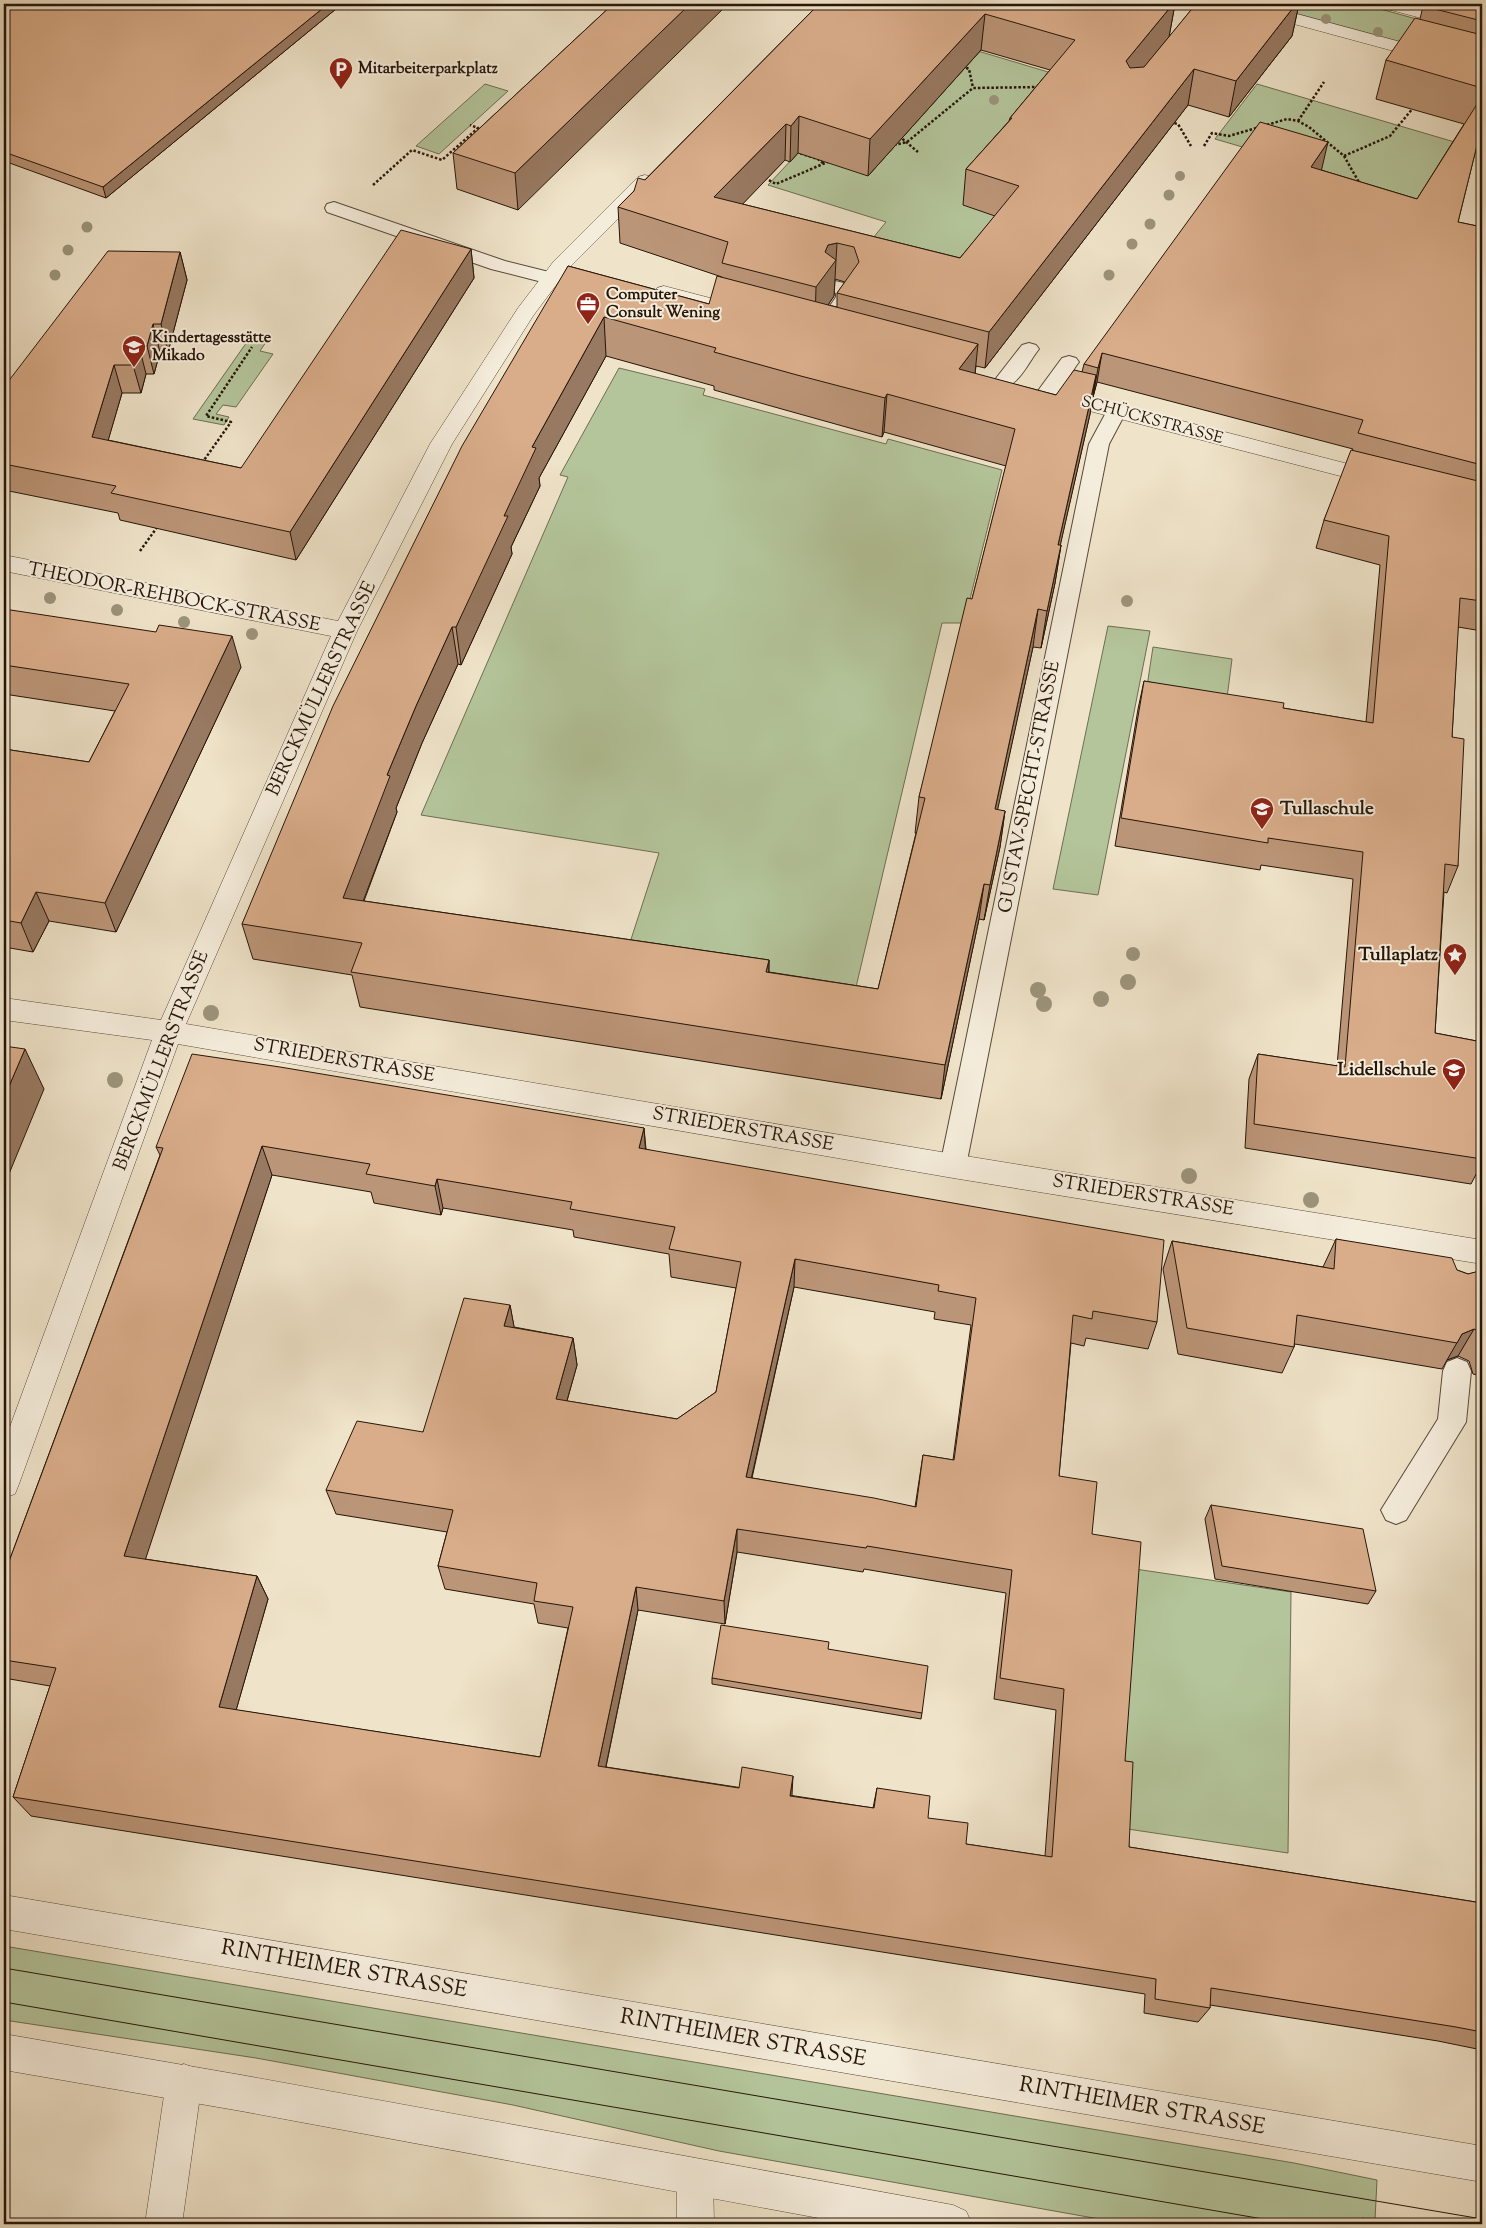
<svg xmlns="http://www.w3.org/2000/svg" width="1486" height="2228" font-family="'Sorts Mill Goudy',serif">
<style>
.green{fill:#b4c59b;stroke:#6d6d52}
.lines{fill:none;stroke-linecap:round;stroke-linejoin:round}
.service-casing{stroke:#584839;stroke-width:2}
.minor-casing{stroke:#584839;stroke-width:1}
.tertiary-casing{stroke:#584839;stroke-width:1}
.path{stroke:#261509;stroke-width:2.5;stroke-dasharray:2.5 2;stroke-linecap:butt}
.service{fill:#f5eddc;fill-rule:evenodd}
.minor{fill:#f5eddc;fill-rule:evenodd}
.tertiary{fill:#f5eddc;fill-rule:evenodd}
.tram{stroke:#261509;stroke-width:1}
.tree{fill:#9c947b}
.wall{fill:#bb9577;stroke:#261509;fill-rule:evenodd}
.shaded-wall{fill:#987961;stroke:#261509}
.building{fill:#d9ad8a;stroke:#261509;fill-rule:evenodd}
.labels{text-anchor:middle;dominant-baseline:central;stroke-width:4;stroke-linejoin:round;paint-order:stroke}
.far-poi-label{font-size:16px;font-weight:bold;fill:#261509;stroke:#f5eddc;text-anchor:start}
.far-street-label{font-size:16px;fill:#261509;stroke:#f5eddc}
.street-label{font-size:19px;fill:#261509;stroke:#f5eddc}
.poi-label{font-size:19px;font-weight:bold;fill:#261509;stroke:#f5eddc;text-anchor:end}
.near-street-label{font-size:22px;fill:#261509;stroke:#f5eddc}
</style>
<rect width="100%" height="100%" fill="#efe3c9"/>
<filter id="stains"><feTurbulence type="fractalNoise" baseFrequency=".004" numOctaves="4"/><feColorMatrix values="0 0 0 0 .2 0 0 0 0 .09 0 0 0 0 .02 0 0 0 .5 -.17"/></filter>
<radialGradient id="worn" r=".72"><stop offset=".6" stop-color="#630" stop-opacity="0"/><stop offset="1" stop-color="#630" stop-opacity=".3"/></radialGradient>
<!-- green -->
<path class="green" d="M1261 4H1362L1482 37V64Z
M911 31 1095 86 949 290 851 265 886 222 768 185Z
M485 84 508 91 439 154 416 146Z
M1257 84 1458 143 1365 295 1325 171 1215 139Z
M249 339 266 342 260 351 273 354 236 407 223 405 216 414 229 417 224 425 193 419Z
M619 368 705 389 703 395 886 444 888 439 1002 470 964 623H942L852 1004 623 964 659 853 421 815 568 477 560 475Z
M1108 626 1150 631 1098 895 1053 889Z
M1153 647 1232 659 1226 706 1146 693Z
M1135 1569 1291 1592 1288 1853 1121 1828Z
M4 1946 1294 2163 1377 2180 1375 2220 1362 2218 1361 2224H1127L719 2151 513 2105 256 2058 4 2020Z"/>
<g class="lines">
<!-- service casing -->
<g class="service-casing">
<path id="service" d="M334 202 505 261 557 274 560 278 557 282 550 284 491 269 327 212 325 208 327 204Z
M835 281 852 285 856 297 840 320 833 322 826 320 823 316 836 297V293L828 291 825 287 828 283Z
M1029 343 1036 345 1039 349 1036 353C1026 367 1015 391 997 387L994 382 997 377 1022 345Z
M1069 356 1076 358 1079 362 1076 366C1067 380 1058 402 1040 398L1037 393 1040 388 1062 358Z
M1116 405 1123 407 1126 412 1109 444 966 1166 962 1174 953 1177 944 1174 940 1166 1089 444 1109 407Z
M1457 1358 1467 1362 1471 1371 1466 1422 1406 1520 1396 1524 1386 1520 1381 1510 1438 1419 1443 1371 1447 1362Z"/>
</g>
<!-- minor casing -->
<g class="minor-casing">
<path id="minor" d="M1232 4H1260L1482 64V75L1235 8Z
M1380 4H1409L1482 24V34L1383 8Z
M645 175 652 177 655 181 652 185 568 269 533 316 452 444 357 631 186 1024 953 1154 1482 1240V1264L953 1178 178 1044 19 1484 15 1494 4 1498V1443L152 1040 4 1020V998L161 1020 331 636 4 571V555L338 621 430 444 518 308 554 261 638 177Z
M664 286 752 309 755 314 752 319 745 320 657 296 654 292 657 288Z
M1055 388 1379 472 1387 474 1390 479 1387 484 1379 486 1047 400 1044 395 1047 390Z
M184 2064 197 2069 202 2082 182 2224H145L166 2082 171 2069Z
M695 2160 708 2165 713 2178 714 2224H677V2178L682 2165Z"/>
</g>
<!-- tertiary casing -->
<g class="tertiary-casing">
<path id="tertiary" d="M4 1895 1482 2146V2182L4 1929Z
M4 2034 241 2075 953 2205 966 2211 972 2224H851L241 2111 4 2070Z"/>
</g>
<!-- path -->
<path class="path" d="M962 66 969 69 973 88
M1298 121 1324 82
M1170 122 1178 124 1191 146
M899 136 918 152
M894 145 907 142 973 88 1039 87
M1204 146 1212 133 1229 136 1287 119 1298 121 1309 127 1344 156 1360 184
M796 152 818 159 823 163
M1344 156 1390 136 1413 108
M765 178 776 184 830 161
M373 185 412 150 442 160 478 128 470 125
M202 463 231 422 206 416 252 347
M140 551 158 526"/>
<!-- service -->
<use href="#service" class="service"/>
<!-- minor -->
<use href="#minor" class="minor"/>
<!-- tertiary -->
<use href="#tertiary" class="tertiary"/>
<!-- tram -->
<path class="tram" d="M4 1968 1482 2219
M4 2002 1292 2224"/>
</g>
<!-- trees -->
<g class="tree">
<circle cx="1326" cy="19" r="5"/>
<circle cx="1378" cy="32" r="5"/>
<circle cx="994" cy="100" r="5"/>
<circle cx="1180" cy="176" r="5"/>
<circle cx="1169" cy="195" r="5.5"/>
<circle cx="1150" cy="224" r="5.5"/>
<circle cx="87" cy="227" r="5.5"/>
<circle cx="1132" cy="244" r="5.5"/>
<circle cx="68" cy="250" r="5.5"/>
<circle cx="55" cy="275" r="5.5"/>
<circle cx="1109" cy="275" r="5.5"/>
<circle cx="50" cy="598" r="6"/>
<circle cx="1127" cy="601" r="6"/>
<circle cx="117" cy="610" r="6"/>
<circle cx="184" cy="622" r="6"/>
<circle cx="252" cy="634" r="6"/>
<circle cx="1133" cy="954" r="7"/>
<circle cx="1128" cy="982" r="8"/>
<circle cx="1038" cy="990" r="8"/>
<circle cx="1101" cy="999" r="8"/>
<circle cx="1044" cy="1004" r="8"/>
<circle cx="211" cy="1013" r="8"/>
<circle cx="115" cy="1080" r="8"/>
<circle cx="1189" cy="1176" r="8"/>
<circle cx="1311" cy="1200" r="8"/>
</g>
<!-- wall -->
<path class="wall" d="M4 4H342L106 198 4 161Z
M613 4 518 210 457 189 453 153Z
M819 4H1175L1169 37 1196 4H1299L1292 36 1229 117 1188 105 985 368 976 366 975 374 1056 395 1082 372 1084 364 1321 170 1417 199 1464 124 1376 99 1386 60 1420 19 1423 6 1482 4V125L1458 222 1482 227V631L1458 627 1452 737 1458 866 1447 893 1444 892 1435 1033 1482 1042V1163L1471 1184 1245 1148 1249 1079 1258 1054 1337 1066 1353 879 1261 865 1260 870 1115 846 1138 709 1144 681 1283 708 1366 722 1380 565 1316 548 1324 520 1353 449 1097 382 1093 397H1092L1090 414 1060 545H1061L1055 583 1041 648 1033 647 997 810 1005 811 1000 847 984 920 979 919 941 1099 360 1007 352 975 253 959 242 924 568 266 709 304 722 277 620 243 618 207ZM981 50 1050 70 1010 118 1009 121 966 169 963 205 995 216 960 258 742 204 785 160 790 162 798 153 868 176ZM835 279 845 282 837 293V307L828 305 834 296ZM606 356 714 386V390L796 413 882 437 884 432 1006 466 972 599 919 797 915 833H916L878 989 769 972V960L364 901 397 812 396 808 422 743 458 664 461 665 512 554 511 547 540 486 539 478Z
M471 249 474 278 296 560 120 520 118 513 4 490V387L180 252 187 280 168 352H160L154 374H146L141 393H122L108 440 241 468Z
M4 609 241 667 116 932 49 921 33 952 4 947V749L89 762 115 711 4 694Z
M644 1128 646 1149 1157 1322 1148 1349 1086 1338 1084 1346 1071 1343 1059 1476 1092 1534 1125 1761 1129 1847 1482 1903V2050L1438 2041 1210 2005V2008L1198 2022 1144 2013 1145 1994 31 1816 13 1797 50 1686 4 1678V1575L160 1155 156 1147ZM272 1175 371 1192 374 1203 441 1215 443 1208 573 1230 574 1237 669 1254 671 1277 736 1288 716 1392 677 1419 567 1401 577 1365 573 1338 514 1327 510 1305 423 1432 326 1490 336 1514 447 1532 438 1566 445 1589 534 1604 538 1623 568 1628 540 1757 236 1710 268 1599 257 1576 145 1559ZM794 1287 935 1312 934 1319 971 1325 953 1460 923 1455 915 1507 752 1478ZM737 1552 863 1572 864 1569 1006 1593 994 1699 1056 1710 1045 1856 966 1844 928 1818 877 1788 873 1808 606 1767 638 1610 725 1624Z
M1336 1239 1457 1270 1468 1274 1478 1272 1482 1264V1395L1481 1376 1473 1374 1469 1361 1458 1356 1447 1360 1442 1369 1295 1344 1294 1347 1282 1373 1178 1354 1163 1269 1172 1241 1323 1267Z
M1211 1505 1376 1591 1368 1604 1215 1579 1205 1519Z
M828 1649 922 1713 921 1719 712 1684V1678Z"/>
<!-- shaded-wall -->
<path class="shaded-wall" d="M328 4H342L106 198 103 187Z
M690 4H728L518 210 515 173Z
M1173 4H1175L1169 37 1120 97 1126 61Z
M1296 4H1299L1292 36 1229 117 1236 81Z
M985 14 981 50 868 176 870 139Z
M1194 69 1188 105 985 368 989 332Z
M799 116 798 153 790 162 791 126Z
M786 124 785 160 714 234V197Z
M1328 142 1321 172 1311 167Z
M837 243 834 296 815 324 816 287 825 252 828 245Z
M471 249 474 278 296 560 290 532Z
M180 252 187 280 168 352 161 324Z
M604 317 606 356 539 478 540 486 511 547 512 554 461 665 456 627 504 516 532 447Z
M153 324 160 352 154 374 147 346Z
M978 344 974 383 959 369Z
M139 346 146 374 141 393 133 365Z
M1102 353 1097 382 1093 397 1098 368Z
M114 365 122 393 101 465 92 437Z
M1096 375 1090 414 1052 582 1058 545Z
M887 394 884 432 882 437 885 398Z
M1061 545 1055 583 1041 648 1047 611Z
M1038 609 1033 647 990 845 995 809Z
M452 627 458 664 422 743 396 808 397 812 351 933 343 898 387 775 416 706Z
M232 636 241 667 116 932 105 903Z
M1005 811 1000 847 984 920 990 885Z
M984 884 979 919 941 1099 945 1065Z
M36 892 49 921 33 952 21 923Z
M769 960 768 994 766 972Z
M25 1049 44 1089 4 1186V1098Z
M644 1128 646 1157 639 1148Z
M262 1146 272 1175 139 1579 124 1556Z
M437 1179 443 1208 441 1215 435 1186Z
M795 1259 794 1287 746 1502V1477Z
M510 1305 515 1332 504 1326Z
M1474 1329 1458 1356 1447 1360 1462 1334Z
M573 1338 577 1365 560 1425 556 1399Z
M737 1529V1552L725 1624 724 1601Z
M257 1576 268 1599 231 1728 219 1707Z
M636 1587 638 1610 602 1785 598 1766Z
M793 1776 792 1795 789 1815 790 1796Z"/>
<!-- building -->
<path class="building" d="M4 4H328L103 187 4 152Z
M613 4H690L515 173 453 153Z
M819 4H1173L1126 61 1130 68 1144 67 1196 4H1296L1236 81 1194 69 989 332 837 293 859 262 854 247 837 243 828 245 825 252 836 260 816 287 722 263 728 242 618 207 634 191 638 178 645 180ZM985 14 1075 40 1010 118H1012L966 169 1019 186 960 258 714 197 786 124 791 126 799 116 870 139Z
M1425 4H1482V21L1423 6Z
M1415 18 1482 35V88L1386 60Z
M1479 101 1482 102V125L1458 222 1482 227V465L1358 433 1363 420 1102 353 1098 368 1084 364 1260 122 1328 142 1311 167 1417 199Z
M401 230 471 249 290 532 111 493 116 486 4 464V418L7 419 4 415V387L108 251 180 252 161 324H153L147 346H139L133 365H114L92 437 241 468Z
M568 266 709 304 717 276 978 344 959 369 1056 395 1074 370 1096 375 1058 545H1061L1047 611 1038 609 995 809 1005 811 990 885 984 884 945 1065 351 972 362 943 242 924 333 706 462 446ZM604 317 716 348 714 352 797 375 885 398 887 394 1015 429 972 599 967 598 919 797 925 798 878 989 766 972 769 960 343 898 390 776 387 775 416 706 452 627H456L508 516H504L536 448 532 447Z
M1351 450 1482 482V601L1460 598 1452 737 1464 739 1458 866 1445 864 1435 1033 1482 1042V1159L1254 1124 1258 1054 1345 1067 1363 852 1268 838V843L1121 818 1144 681 1284 703 1283 708 1373 723 1389 536 1324 520Z
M4 609 156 632 159 625 232 636 105 903 36 892 21 923 4 920V749L89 762 129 684 4 665Z
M4 1046 25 1049 4 1098Z
M192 1054 280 1067 644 1128 639 1148 1164 1240 1157 1322 1093 1311 1092 1319 1073 1315 1059 1476 1097 1482 1092 1534 1141 1542 1125 1761 1133 1762 1129 1847 1482 1903V2032L1456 2027 1211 1988 1210 2008 1155 1999 1156 1979 13 1797 56 1668 4 1660V1575L163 1148 156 1147ZM262 1146 370 1164 366 1174 435 1186 437 1179 572 1202 570 1209 675 1227 669 1249 741 1262 716 1392 677 1419 556 1399 573 1338 504 1326 510 1305 464 1298 423 1432 357 1421 326 1490 453 1510 438 1566 537 1583 534 1601 573 1607 540 1757 219 1707 257 1576 124 1556ZM795 1259 939 1285 938 1291 976 1298 954 1460 923 1455 916 1507 874 1498 746 1477ZM737 1529 866 1548 867 1546 1012 1570 1000 1678 1064 1689 1052 1857 966 1844 968 1823 928 1818 930 1796 877 1788 874 1808 790 1796 793 1776 742 1767 739 1788 598 1766 636 1587 724 1601Z
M1336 1239 1452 1258 1457 1270 1468 1274 1479 1271 1482 1265V1333L1474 1329 1462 1334 1457 1343 1297 1315 1294 1347 1187 1328 1172 1241 1334 1269Z
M1211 1505 1363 1529 1376 1591 1222 1566Z
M721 1625 829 1642 828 1649 928 1666 922 1713 712 1678Z"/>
<!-- icons -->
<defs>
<g id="parking-pin" transform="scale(1.25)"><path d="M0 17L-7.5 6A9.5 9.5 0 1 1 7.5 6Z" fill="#8f2418" stroke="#f5eddc"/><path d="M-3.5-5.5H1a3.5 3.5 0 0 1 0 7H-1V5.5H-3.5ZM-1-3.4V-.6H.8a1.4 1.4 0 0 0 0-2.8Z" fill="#fff"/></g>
<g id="office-pin" transform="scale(1.25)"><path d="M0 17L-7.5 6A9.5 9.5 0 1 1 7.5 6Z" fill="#8f2418" stroke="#f5eddc"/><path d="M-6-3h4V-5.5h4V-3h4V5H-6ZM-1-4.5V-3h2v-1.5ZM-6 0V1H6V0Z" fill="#fff"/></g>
<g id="school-pin" transform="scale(1.25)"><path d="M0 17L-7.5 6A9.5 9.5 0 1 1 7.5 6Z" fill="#8f2418" stroke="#f5eddc"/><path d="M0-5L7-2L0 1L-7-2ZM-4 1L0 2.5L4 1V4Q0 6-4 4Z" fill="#fff"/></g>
<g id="sight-pin" transform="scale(1.25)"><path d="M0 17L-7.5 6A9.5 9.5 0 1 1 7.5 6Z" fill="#8f2418" stroke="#f5eddc"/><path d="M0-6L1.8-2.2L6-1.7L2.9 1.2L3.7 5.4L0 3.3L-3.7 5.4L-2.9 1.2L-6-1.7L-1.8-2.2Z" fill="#fff"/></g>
</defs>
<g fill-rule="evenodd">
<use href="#parking-pin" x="341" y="69"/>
<use href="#office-pin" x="588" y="304"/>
<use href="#school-pin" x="134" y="347"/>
<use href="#school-pin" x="1262" y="809"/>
<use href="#sight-pin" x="1455" y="955"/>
<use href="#school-pin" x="1454" y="1070"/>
</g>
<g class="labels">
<!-- far-poi labels -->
<g class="far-poi-label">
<text x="358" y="69">Mitarbeiterparkplatz</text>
<text x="606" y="295">Computer<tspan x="606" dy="18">Consult Wening</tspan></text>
<text x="152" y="338">Kindertagesstätte<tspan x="152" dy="18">Mikado</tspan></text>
</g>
<!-- far-street labels -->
<g class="far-street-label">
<text transform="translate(1152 421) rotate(15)">SCHÜCKSTRASSE</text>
</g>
<!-- street labels -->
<g class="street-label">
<text transform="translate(174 598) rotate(11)">THEODOR-REHBOCK-STRASSE</text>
<text transform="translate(322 689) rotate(-65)">BERCKMÜLLERSTRASSE</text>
<text transform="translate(1030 787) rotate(-79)">GUSTAV-SPECHT-STRASSE</text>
<text transform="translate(162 1061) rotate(-69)">BERCKMÜLLERSTRASSE</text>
<text transform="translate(344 1061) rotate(10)">STRIEDERSTRASSE</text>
<text transform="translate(743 1130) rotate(10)">STRIEDERSTRASSE</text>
<text transform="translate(1143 1196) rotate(9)">STRIEDERSTRASSE</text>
</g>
<!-- poi labels -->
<g class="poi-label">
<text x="1280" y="809" text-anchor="start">Tullaschule</text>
<text x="1438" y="955">Tullaplatz</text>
<text x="1436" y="1070">Lidellschule</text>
</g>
<!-- near-street labels -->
<g class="near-street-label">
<text transform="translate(344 1970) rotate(10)">RINTHEIMER STRASSE</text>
<text transform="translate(743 2039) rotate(10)">RINTHEIMER STRASSE</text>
<text transform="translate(1142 2107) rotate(10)">RINTHEIMER STRASSE</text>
</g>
</g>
<!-- margin -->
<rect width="1486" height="2228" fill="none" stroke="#efe3c9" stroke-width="20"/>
<rect x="5" y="5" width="1476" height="2218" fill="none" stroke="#261509" stroke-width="2.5"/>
<rect x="10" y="10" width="1466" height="2208" fill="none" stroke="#261509"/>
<rect width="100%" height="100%" filter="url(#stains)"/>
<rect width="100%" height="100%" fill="url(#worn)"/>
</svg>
